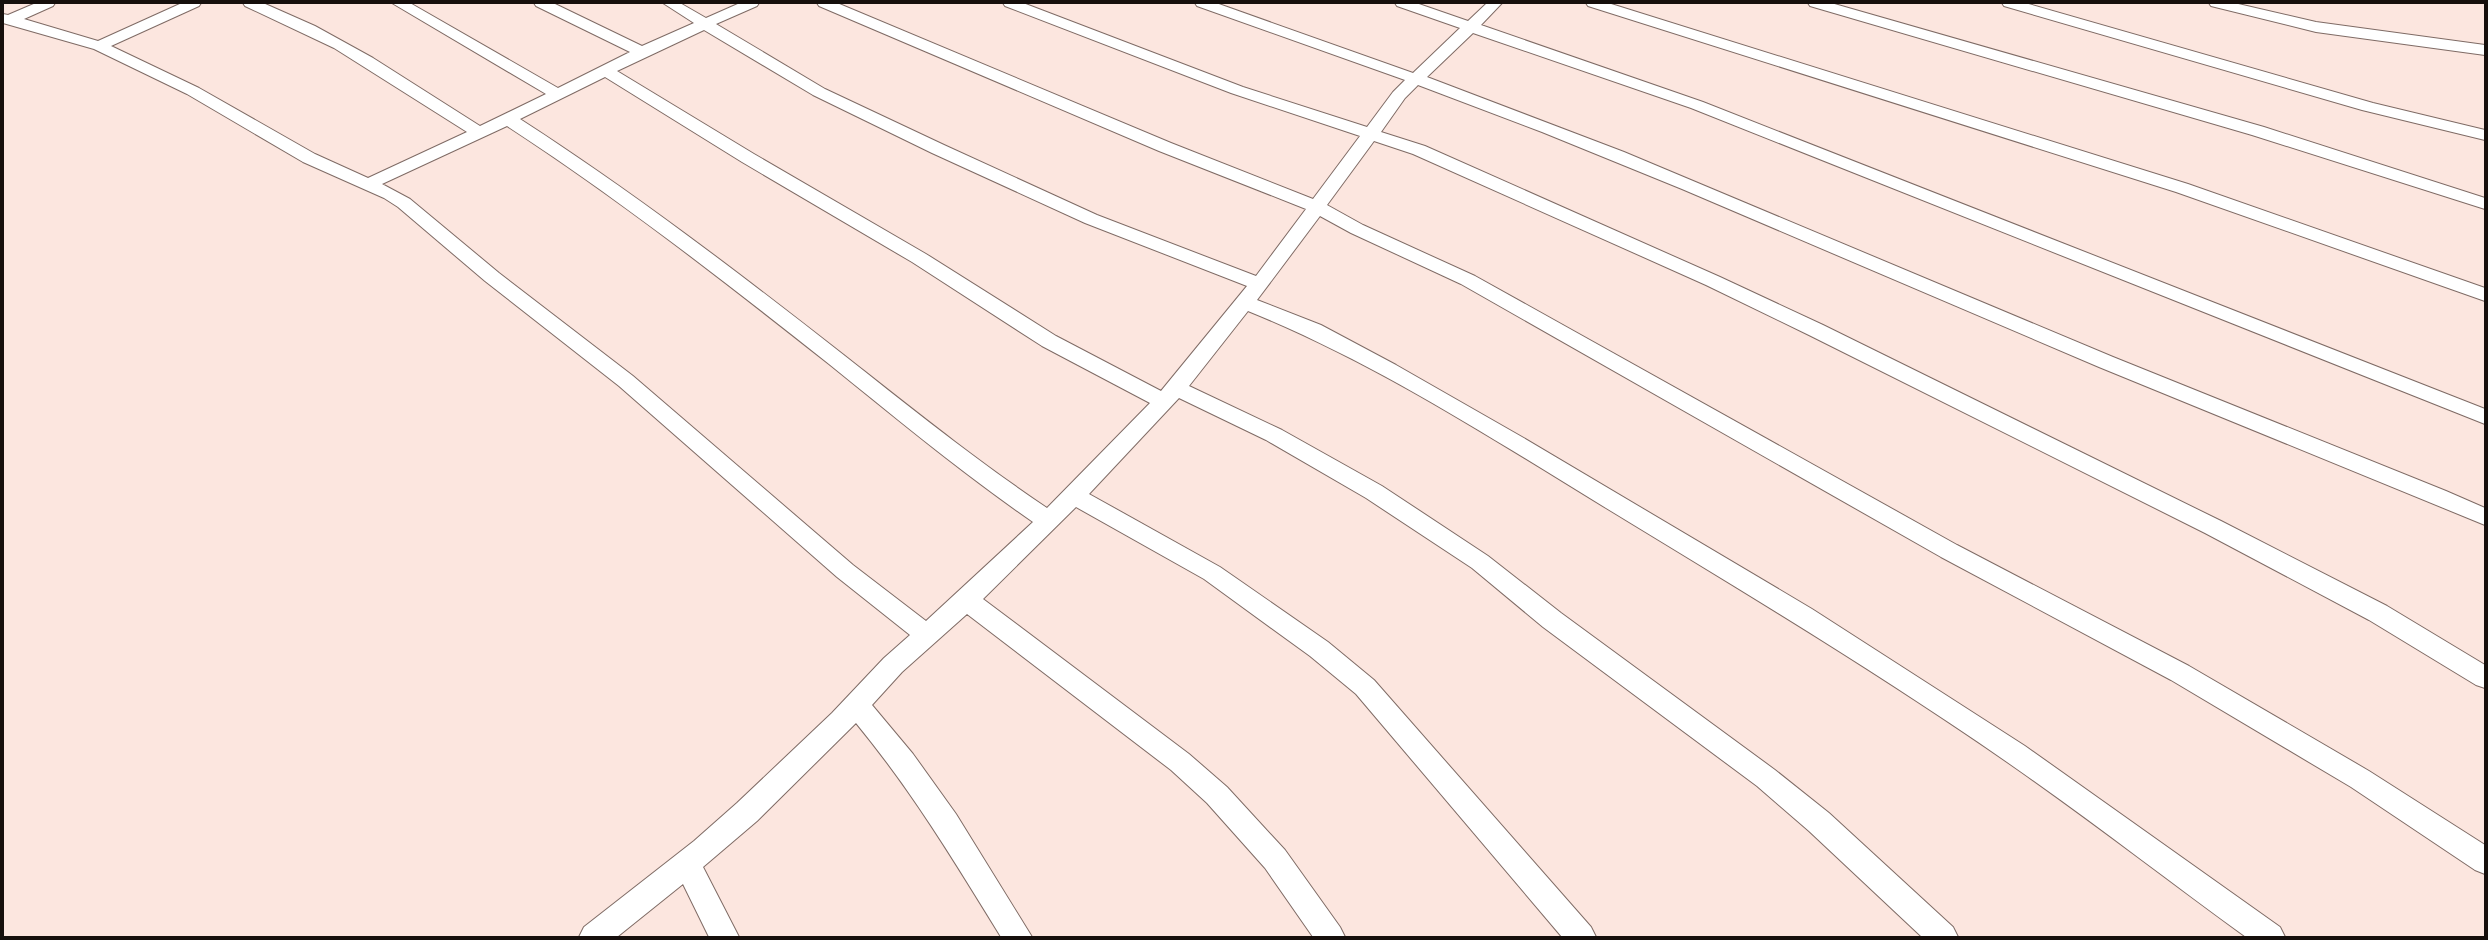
<svg xmlns="http://www.w3.org/2000/svg" width="2488" height="940" font-family="'Titillium Web',sans-serif">
<style>
.lines{fill:none;stroke-linecap:round;stroke-linejoin:round}
.minor-casing{stroke:#7f6b65;stroke-width:2}
.minor{fill:#fff;fill-rule:evenodd}
</style>
<rect width="100%" height="100%" fill="#fce6df"/>
<g class="lines">
<!-- minor casing -->
<g class="minor-casing">
<path id="minor" d="M36 3H55L53 6 24 19 98 41 182 3H201L199 6 111 46 199 88 315 154 368 178 467 132 334 48 245 6 243 3H263L315 26 373 58 480 126 546 94 392 3H410L558 88 630 52 536 6 534 3H553L642 46 694 23 663 3H680L706 18 740 3H759L757 6 716 24 825 89 944 145 1097 215 1256 276 1306 209 1159 151 819 6 817 3H837L1171 143 1313 199 1360 136 1231 93 1005 6 1003 3H1023L1243 87 1367 127 1393 92 1405 80 1197 6 1195 3H1216L1413 73 1460 28 1397 6 1395 3H1416L1468 21 1487 3H1502L1481 25 1703 102 2485 409V424L1691 108 1473 33 1427 77 1624 152 2113 357 2446 491 2485 508V525L2099 367 1682 189 1542 132 1418 85 1405 98 1381 132 1425 146 1720 277 1823 325 2221 521 2387 606 2485 665V688L2476 685 2369 620 2205 533 1809 335 1706 285 1413 154 1374 141 1327 205 1363 225 1475 276 1957 545 2189 666 2369 771 2485 845V874L2475 870 2351 787 2171 680 1941 557 1461 284 1351 233 1320 216 1257 300 1321 325 1396 365 1522 437 1812 609 2025 746 2280 927 2285 937H2246C2166 879 2088 818 2007 762 1877 672 1741 590 1606 508 1490 437 1374 362 1248 311L1189 386 1282 430 1382 486 1488 556 1561 613 1775 770 1829 813 1953 927 1958 937H1922L1809 831 1757 786 1543 627 1472 568 1366 498 1266 440 1179 398 1089 494 1220 567 1328 642 1374 680 1591 927 1596 937H1562L1356 694 1310 656 1204 579 1076 507 983 599 1189 754 1227 787 1285 850 1340 927 1345 937H1313L1265 868 1207 803 1171 770 967 614 902 672 872 705 913 754 956 814 1032 937H1001C955 862 912 791 856 723L757 821 703 867 739 937H709L683 884 617 937H579L584 927 694 841 737 803 832 713 884 658 910 635 837 577 619 386 485 281 398 207 384 198 303 162 187 94 94 49 3 23V14L8 15ZM704 30 813 95 932 153 1085 223 1247 286 1161 391 1056 336 926 254 754 154 617 71ZM605 77 742 162 912 262 1042 346 1150 403 1047 508C977 461 911 408 845 356 739 273 633 192 520 119ZM507 126C619 199 724 281 829 364 896 418 962 473 1033 522L926 621 853 565 633 376 499 273 410 199 382 184Z
M1586 3H1608L2188 184 2485 288V301L2176 192 1588 6Z
M1808 3H1831L2264 127 2485 198V209L2252 135 1810 6Z
M2002 3H2025L2373 103 2485 130V140L2362 110 2004 6Z
M2209 3H2234L2316 22 2485 45V55L2316 32 2211 6Z"/>
</g>
<!-- minor -->
<use href="#minor" class="minor"/>
</g>
<!-- border -->
<rect width="2488" height="940" fill="none" stroke="#160f0c" stroke-width="8"/>
</svg>
